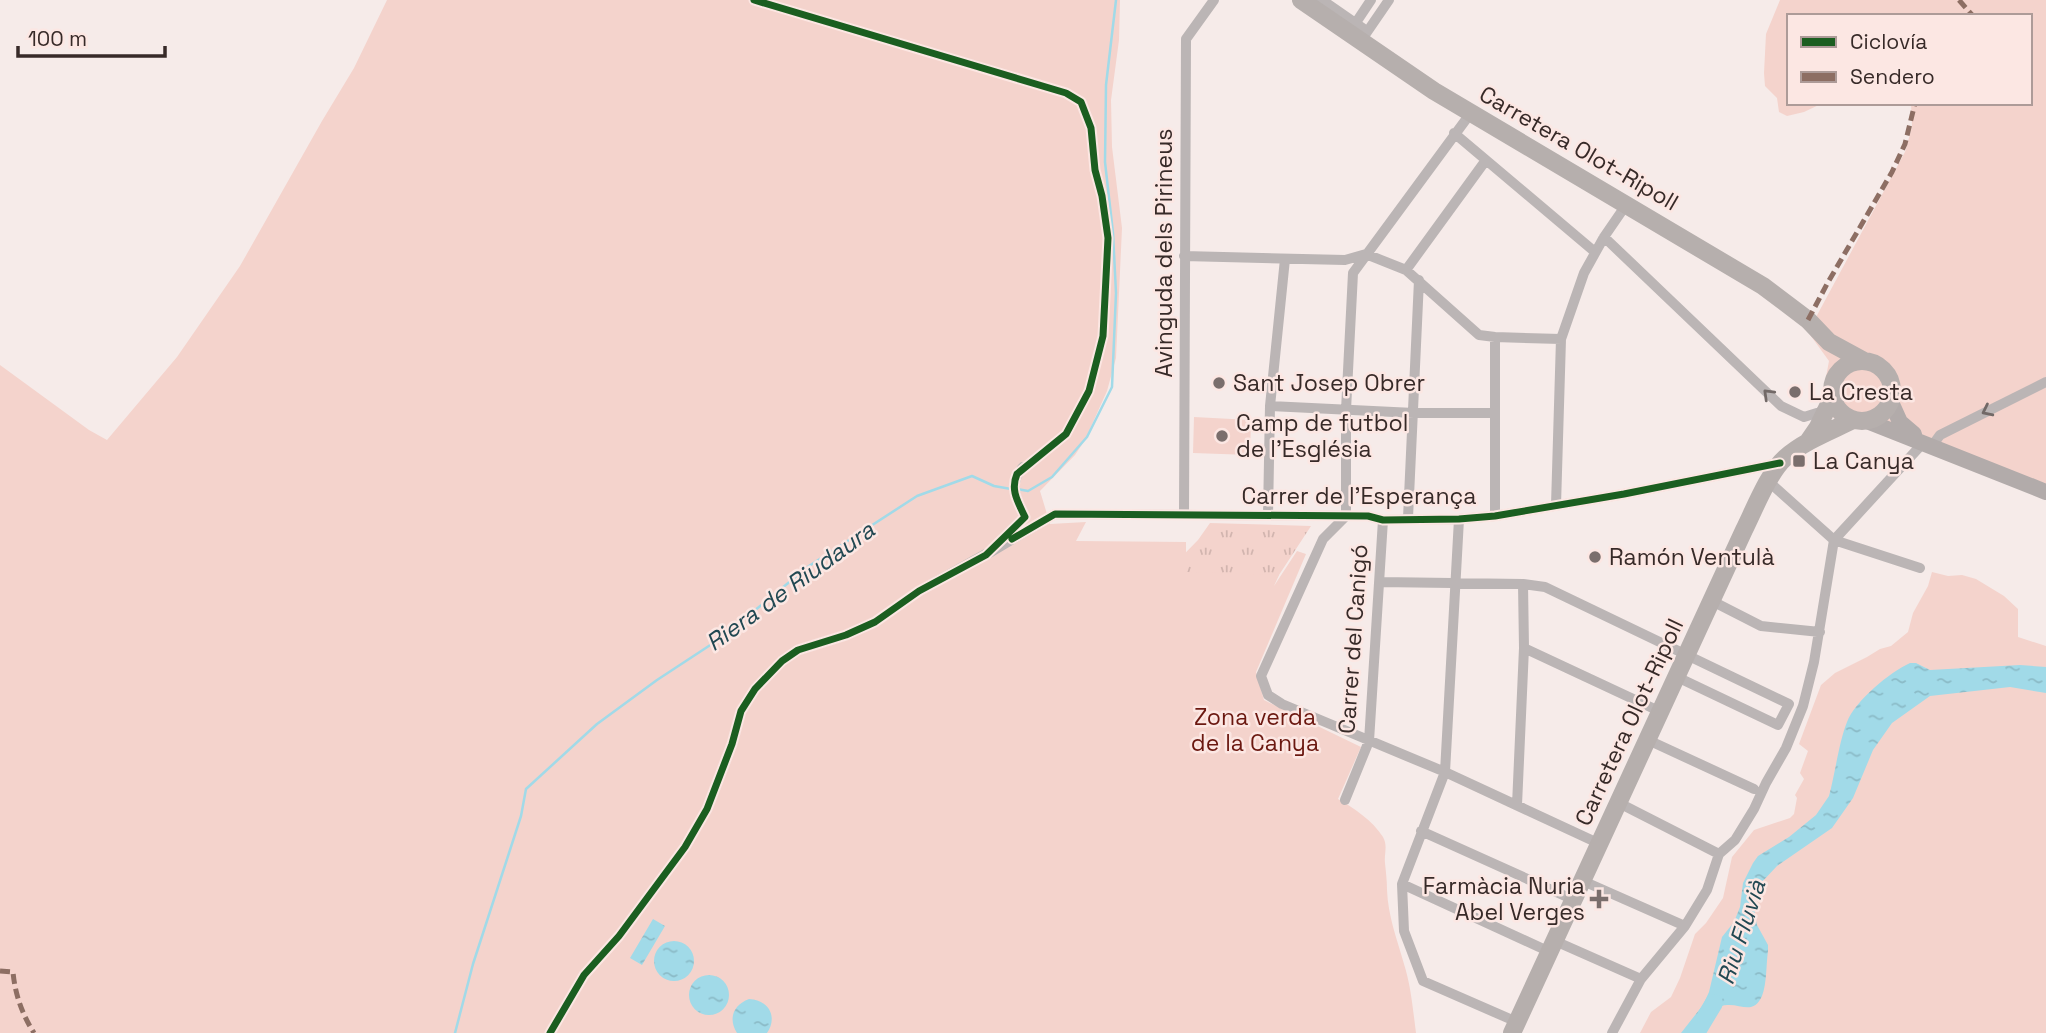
<svg xmlns="http://www.w3.org/2000/svg" width="2046" height="1033" font-family="'Space Grotesk',sans-serif">
<style>
.grass{fill:url(#grass-tufts)}
.green{fill:#f4d3cc}
.water{fill:url(#water-ripples)}
.lines{fill:none;stroke-linecap:round;stroke-linejoin:round}
.stream{stroke:#a1dae8;stroke-width:2.5}
.river{stroke:#a1dae8;stroke-width:18}
.street{stroke:#bbb5b5;stroke-width:10}
.secondary{stroke:#b2abaa;stroke-width:16}
.primary{stroke:#b6afad;stroke-width:18}
.quiet{stroke:#8d6e63;stroke-width:5;stroke-dasharray:10 5;stroke-linecap:butt}
.cycleway-casing{stroke:#fce7e3;stroke-width:11}
.cycleway{stroke:#1b5e20;stroke-width:7}
.oneway{stroke:#726967}
.poi-dot{fill:#7a6e6c;stroke:#fce7e3;stroke-width:2.5}
.labels{text-anchor:middle;dominant-baseline:central;stroke-width:5;stroke-linejoin:round;paint-order:stroke}
.street-label{font-size:23px;fill:#372a28;stroke:#fce7e3}
.poi-label{font-size:23px;fill:#372a28;stroke:#fce7e3;text-anchor:start}
.park-label{font-size:23px;fill:#6b1810;stroke:#fce7e3}
.water-label{font-size:24px;font-style:italic;fill:#214852;stroke:#fce7e3}
</style>
<defs>
<pattern id="grass-tufts" width="24" height="20" patternUnits="userSpaceOnUse" patternTransform="scale(1.75)"><rect width="24" height="20" fill="#f4d3cc"/><path d="M3 7l-1-3M5 7V3M7 7l1-3M15 17l-1-3M17 17v-4M19 17l1-3" fill="none" stroke="#d2b5af"/></pattern>
<pattern id="water-ripples" width="26" height="14" patternUnits="userSpaceOnUse" patternTransform="scale(1.75)"><rect width="26" height="14" fill="#a1dae8"/><path d="M2 4q2-2 4 0t4 0M15 11q2-2 4 0t4 0" fill="none" stroke="#8bbbc7"/></pattern>
</defs>
<rect width="100%" height="100%" fill="#f6ebe9"/>
<!-- grass -->
<path class="grass" d="M1210 523 1311 526 1260 604 1148 591 1198 540Z"/>
<!-- green -->
<path class="green" d="M387 0H1120L1119 40 1111 100 1112 147 1122 228 1116 358 1107 391 1085 440 1075 455 1040 491 1050 524 1086 522 1076 541 1186 542V572L1279 575 1274 586 1297 551 1306 554 1256 672 1264 700 1361 747 1338 799C1354 808 1373 821 1383 837 1388 846 1384 854 1385 863 1386 873 1387 881 1387 890 1388 916 1397 939 1404 964 1411 986 1413 1010 1416 1033H0V365L89 430 107 440 177 357 240 266 322 121 354 68Z
M1780 0H2046V496L1876 429 1855 428 1832 417 1822 398 1829 361 1808 332 1905 152 1912 127 1911 103H2030V16H1789V103H1823L1804 112 1787 116 1779 112 1777 98 1765 86 1764 73 1766 34Z
M1194 417 1251 420 1250 455 1193 453Z
M1932 572 1948 576 1962 575 1976 579 2004 596 2018 609V637L2046 646V1033H1640L1651 1012 1671 997 1680 978 1695 934 1706 923 1723 898 1732 857 1754 830 1790 818 1794 814 1797 798 1795 795 1804 779 1800 773 1808 751 1799 744 1821 685 1835 673 1867 657 1880 649 1891 646 1908 632 1913 613 1928 586Z"/>
<!-- water -->
<path class="water" d="M1910 663H1916L1930 670 2020 665 2046 667V693L2010 687 1930 696 1892 723 1873 750 1853 798 1832 828 1777 866 1760 884 1755 903V916L1757 925 1768 945V951C1766 965 1767 983 1762 996 1754 1014 1743 1005 1729 1005 1714 1004 1702 1021 1697 1033H1681L1703 1005 1709 992 1722 937 1734 922 1740 907 1743 883 1753 863 1758 856 1789 837 1816 815 1829 796C1835 774 1839 742 1847 722 1855 701 1890 672 1910 663Z
M653 919 665 926 642 965 630 958Z
M654 961a20 20 0 1 1 40 0a20 20 0 1 1-40 0Z
M689 995a20 20 0 1 1 40 0a20 20 0 1 1-40 0Z
M749 999C769 1000 778 1017 767 1033H737C728 1019 733 1005 749 999Z"/>
<g class="lines">
<!-- stream -->
<path class="stream" d="M1017 489 1028 491 1052 477 1087 437 1112 387 1116 293 1113 233 1105 162 1106 85 1116 0
M455 1033 473 964 521 816 526 789 597 724 657 680 721 638 809 566 917 496 972 476 994 486 1011 489"/>
<!-- river -->
<path class="river" d="M1696 1033 1714 1003"/>
<!-- street -->
<path class="street" d="M1322 0 1367 31
M1355 24 1371 0
M1365 35 1389 0
M1454 133 1595 252
M1604 237 1781 406 1804 417 1820 412 1825 408
M1184 256 1345 260 1366 254 1406 270 1479 335 1495 337 1561 339
M1406 270 1486 160
M1495 337V516
M1270 406 1414 413H1494
M1932 446 1940 435 2046 382
M1769 482 1834 540 1920 568
M1556 505 1561 339 1584 273 1604 237 1626 205
M1184 514 1186 39 1214 0
M1268 515 1270 406 1285 259
M1346 516 1323 539 1261 676 1268 695 1282 704 1445 772 1600 844
M1346 516V410L1353 273 1470 114
M1408 518 1419 280
M1459 519 1445 772 1402 884 1404 931 1423 981 1517 1022
M1003 538 1025 517C1016 499 1008 484 1023 467
M986 555 1055 514 1368 516 1383 520 1459 519 1495 516 1624 494 1780 463
M1380 582 1523 584 1545 587 1789 704 1778 725 1677 677
M1712 601 1761 626 1820 632
M1524 648 1661 712
M1648 740 1754 789
M1345 800 1369 741 1383 520
M1619 803 1719 854
M1517 805 1524 648 1523 584
M1421 831 1574 900
M1583 881 1685 926
M1402 884 1550 952
M1555 941 1641 979
M550 1033 584 975 619 936 685 847 707 809 732 744 741 711 755 689 782 661 798 650 846 635 875 622 919 591 989 552
M1612 1033 1641 979 1685 926 1707 890 1719 854 1735 840 1754 809 1766 783 1786 748 1803 706 1814 662 1834 540 1924 442"/>
<!-- secondary -->
<path class="secondary" d="M1891 402 1900 422 1914 434
M1867 421 2046 492"/>
<!-- primary -->
<path class="primary" d="M1301 0 1434 91 1763 286 1808 320 1829 342 1864 361
M1832 391a30 30 0 1 1 60 0a30 30 0 1 1-60 0Z
M1807 443 1818 427 1832 398
M1512 1033 1744 530C1754 510 1769 472 1785 458 1804 441 1831 431 1853 420"/>
<!-- quiet -->
<path class="quiet" d="M1959 0 1973 16
M1808 320 1827 284 1892 172 1905 144 1915 103
M0 971 13 972C15 994 22 1014 34 1033"/>
<!-- cycleway casing -->
<g class="cycleway-casing">
<path id="cycleway" d="M1012 539 1055 514 1368 516 1383 520 1459 519 1495 516 1624 494 1780 463
M550 1033 584 975 619 936 685 847 707 809 732 744 741 711 755 689 782 661 798 650 846 635 875 622 919 591 986 555 1025 517C1018 502 1010 490 1017 474L1066 434 1089 391 1103 336 1108 238 1102 196 1095 170 1091 128 1081 102 1066 93 754 0"/>
</g>
<!-- cycleway -->
<use href="#cycleway" class="cycleway"/>
</g>
<!-- one-way arrows -->
<defs><path id="oneway-chevron" d="M-2-3.5L2.5 0L-2 3.5" fill="none" stroke-width="1.6" stroke-linecap="round" stroke-linejoin="round" transform="scale(1.75)"/></defs>
<g class="oneway">
<use href="#oneway-chevron" transform="translate(1768 394) rotate(-136)"/>
<use href="#oneway-chevron" transform="translate(1987 411) rotate(154)"/>
</g>
<!-- markers -->
<g class="poi-dot">
<circle cx="1219" cy="383" r="7"/>
<circle cx="1795" cy="392" r="7"/>
<circle cx="1222" cy="436" r="7"/>
<rect x="1792" y="454" width="14" height="14" rx="3.5"/>
<circle cx="1595" cy="557" r="7"/>
<path d="M1595.5 888.5h7v7h7v7h-7v7h-7v-7h-7v-7h7z"/>
</g>
<g class="labels">
<!-- street labels -->
<g class="street-label">
<text transform="translate(1579 148) rotate(30)">Carretera Olot-Ripoll</text>
<text transform="translate(1164 253) rotate(-90)">Avinguda dels Pirineus</text>
<text x="1359" y="496">Carrer de l'Esperança</text>
<text transform="translate(1353 639) rotate(-86)">Carrer del Canigó</text>
<text transform="translate(1629 722) rotate(-65)">Carretera Olot-Ripoll</text>
</g>
<!-- poi labels -->
<g class="poi-label">
<text x="1233" y="383">Sant Josep Obrer</text>
<text x="1809" y="392">La Cresta</text>
<text x="1236" y="423">Camp de futbol<tspan x="1236" dy="26">de l'Església</tspan></text>
<text x="1813" y="461">La Canya</text>
<text x="1609" y="557">Ramón Ventulà</text>
<text x="1585" y="886" text-anchor="end">Farmàcia Nuria<tspan x="1585" dy="26">Abel Verges</tspan></text>
</g>
<!-- park labels -->
<g class="park-label">
<text x="1255" y="717">Zona verda<tspan x="1255" dy="26">de la Canya</tspan></text>
</g>
<!-- water labels -->
<g class="water-label">
<text transform="translate(790 586) rotate(-36)">Riera de Riudaura</text>
<text transform="translate(1741 932) rotate(-72)">Riu Fluvià</text>
</g>
</g>
<!-- legend -->
<rect x="1787" y="14" width="245" height="91" fill="#fce7e3" stroke="#ad9b98" stroke-width="2"/>
<rect x="1801" y="37" width="35" height="10" fill="#1b5e20" stroke="#ad9b98" stroke-width="2"/>
<text x="1850" y="49" font-size="21" fill="#372a28">Ciclovía</text>
<rect x="1801" y="72" width="35" height="10" fill="#8d6e63" stroke="#ad9b98" stroke-width="2"/>
<text x="1850" y="84" font-size="21" fill="#372a28">Sendero</text>
<!-- scale -->
<path d="M18 46v10h147v-10" fill="none" stroke="#372a28" stroke-width="3.5"/>
<text x="28" y="46" font-size="21" fill="#372a28" stroke="#fce7e3" stroke-width="5" paint-order="stroke">100 m</text>
</svg>
